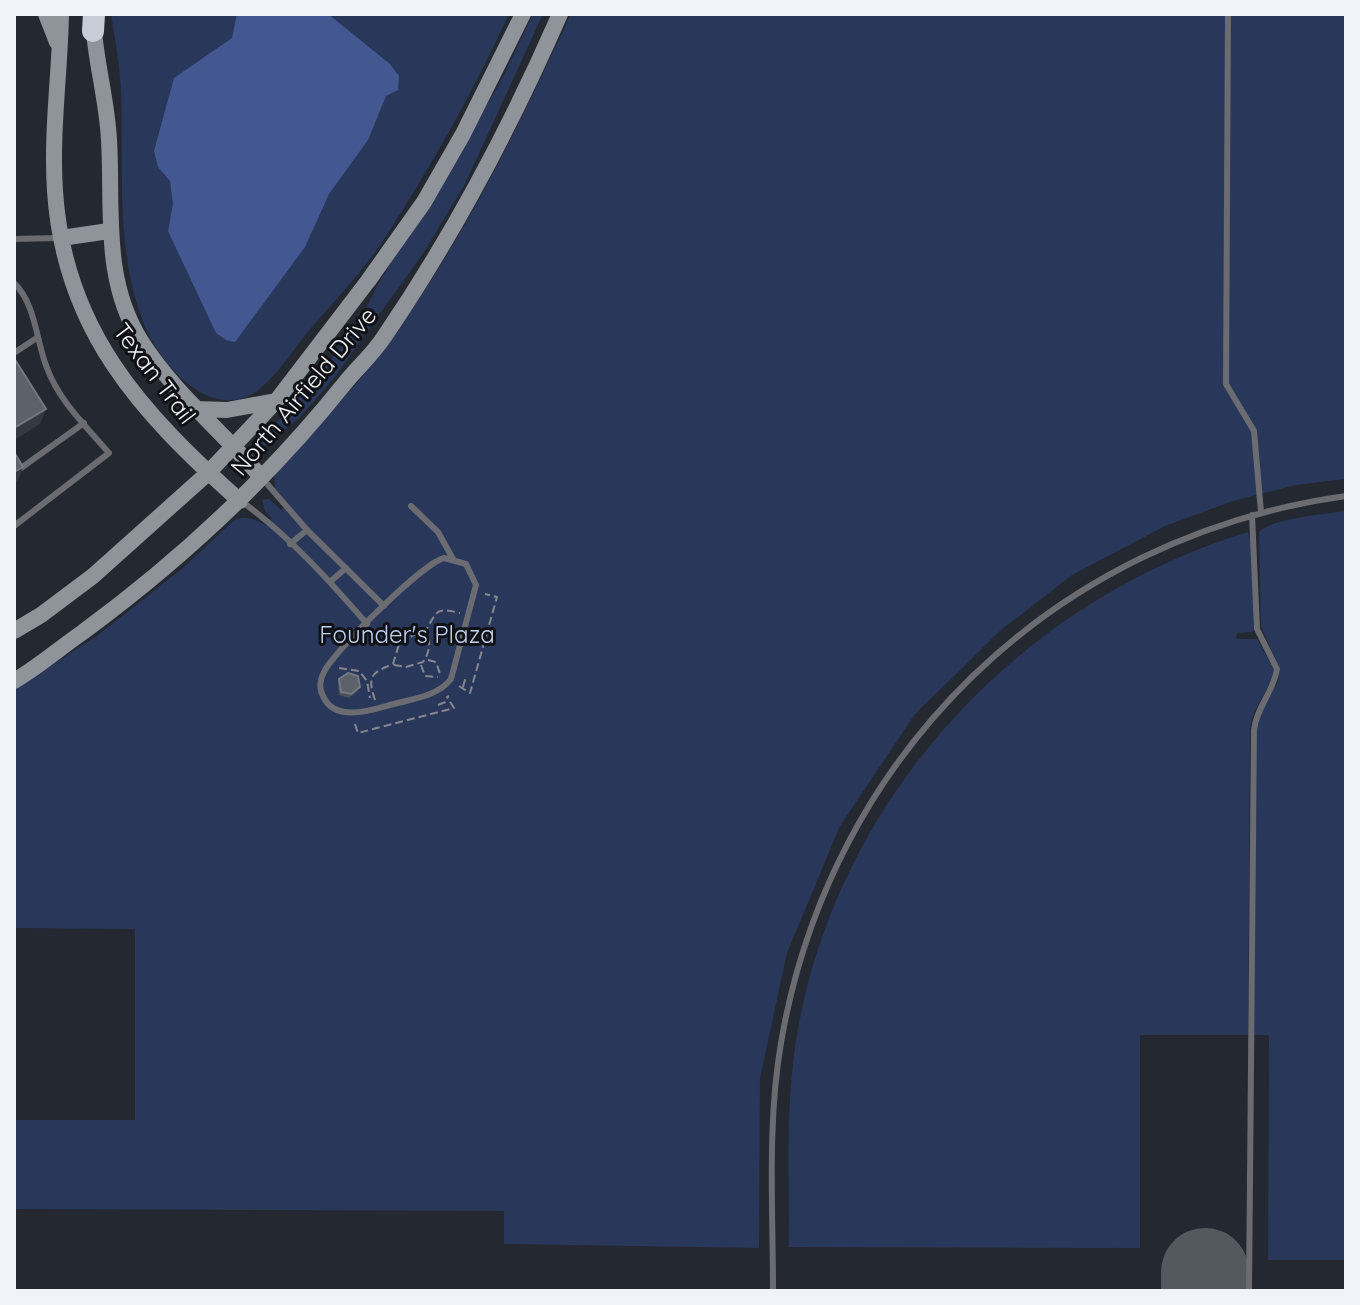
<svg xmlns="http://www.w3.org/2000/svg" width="1360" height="1305" font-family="Quicksand,sans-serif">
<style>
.green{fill:#29375b}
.forest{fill:#435891}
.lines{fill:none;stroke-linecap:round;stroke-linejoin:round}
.runway{stroke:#54585f;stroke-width:88}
.path{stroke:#84878e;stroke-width:2;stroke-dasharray:8 4;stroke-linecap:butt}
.service{stroke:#6a6c71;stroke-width:6}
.secondary{stroke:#8f939a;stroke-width:16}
.motorway{stroke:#c7ccd7;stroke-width:22}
.wall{fill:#4b4f58}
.shaded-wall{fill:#343841}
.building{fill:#5d6169;stroke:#747880;stroke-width:2}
.labels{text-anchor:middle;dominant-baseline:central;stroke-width:6;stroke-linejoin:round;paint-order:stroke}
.street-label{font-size:24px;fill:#f0f3f8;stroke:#0f1114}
.park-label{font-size:24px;fill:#c1d0f2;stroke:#0f1114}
</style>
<rect width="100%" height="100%" fill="#242830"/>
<!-- green -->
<path class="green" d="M111 14H509C474 90 432 165 386 236 364 271 333 302 306 334 291 353 267 391 243 398 202 411 162 364 147 331 114 255 124 172 121 92 120 66 115 40 111 14Z
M533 14H543L465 184 424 252 334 378 300 417 256 453 254 448 320 373 359 323 377 286 500 83Z
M571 14H1346V479L1296 485 1233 501 1165 526 1072 575 1001 630 915 714 840 826 787 953 760 1078 759 1248 504 1244V1211L14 1209V1120H135V929L14 928V690L98 635 184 567 233 521C245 514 255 520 266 525L272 518 265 511 262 500 269 499 281 510 288 503 275 488 274 473C310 433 351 393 383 350 461 246 516 131 571 14Z
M1346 511V1260H1268L1269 1035H1140V1248L789 1247C789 1174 785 1101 798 1029 840 794 1021 601 1248 532L1251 543 1254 628 1252 632 1237 633 1236 639H1257L1274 670C1270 691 1252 706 1250 730L1248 1031 1254 1032 1257 730 1261 712 1278 682 1280 670 1261 626 1259 532C1274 518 1324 514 1346 511Z"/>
<!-- forest -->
<path class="forest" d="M237 14H328L390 64 399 76 398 90 386 96 368 140 329 194 305 247 235 342 226 340 216 333 168 231 173 204 170 181 158 167 154 151 174 78 232 38Z"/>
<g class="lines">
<!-- runway -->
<path class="runway" d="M1205 1291V1272"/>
<!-- path -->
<path class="path" d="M428 660 436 662 440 674
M394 665 406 667 423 662C430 653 431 640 426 630
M421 665 425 676 438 677
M339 668 359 671 367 681 370 698
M459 686 470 693 497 597 485 594
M463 687 466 676
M375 700C367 676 371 673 393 664L400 641 426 630C438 611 434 607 460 613
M438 705 448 701
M355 724 358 733 454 708 447 697 449 696"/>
<!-- service -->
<path class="service" d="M1228 14 1226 384 1254 431 1261 512
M14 239 58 238
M14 283C36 304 36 341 47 368 59 401 87 427 109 453L14 526
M14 353 38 337
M21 468 84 423
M262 478 307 530 384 606
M241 501C288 535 329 580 367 624
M411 506 438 532 453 559
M290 544 307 530
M444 558 466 564 476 585 451 679C437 697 411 699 390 705 369 711 334 722 323 696 319 689 320 680 324 672 333 652 423 563 444 558Z
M330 582 346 568
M773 1291C773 1209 767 1124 781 1043 830 753 1056 536 1346 496
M1249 1291 1254 730C1257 706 1274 691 1277 669L1257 629 1252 515"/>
<!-- secondary -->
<path class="secondary" d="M46 14 57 42
M61 14C60 73 51 132 55 191 64 330 141 413 240 501
M93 20C95 60 107 99 109 140 113 209 102 279 141 341 173 392 222 431 261 477
M61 238 109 231
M196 409 227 410 276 401
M14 631 41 615 93 576 208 473 277 400 368 281 424 202 463 134 523 14
M14 681C38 667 60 648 83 632 181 560 269 478 345 383 357 368 373 354 384 337 453 236 511 126 560 14"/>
<!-- motorway -->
<path class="motorway" d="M93 31 94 14"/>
</g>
<!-- wall -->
<path class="wall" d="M339 679 358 691 349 698 339 695 338 683Z"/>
<!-- shaded-wall -->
<path class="shaded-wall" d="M46 409 40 424 14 440V428Z
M23 467 18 481 14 484V472Z"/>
<!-- building -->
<path class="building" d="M14 358 46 409 14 428Z
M14 452 23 467 14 472Z
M348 673 358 676 360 687 351 694 341 692 339 679Z"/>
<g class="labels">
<!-- street labels -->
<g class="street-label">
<text transform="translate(155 373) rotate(53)">Texan Trail</text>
<text transform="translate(303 391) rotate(-50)">North Airfield Drive</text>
</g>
<!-- park labels -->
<g class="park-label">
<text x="407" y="634">Founder's Plaza</text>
</g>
</g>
<!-- border -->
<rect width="1360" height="1305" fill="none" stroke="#f0f3f8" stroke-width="32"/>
</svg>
